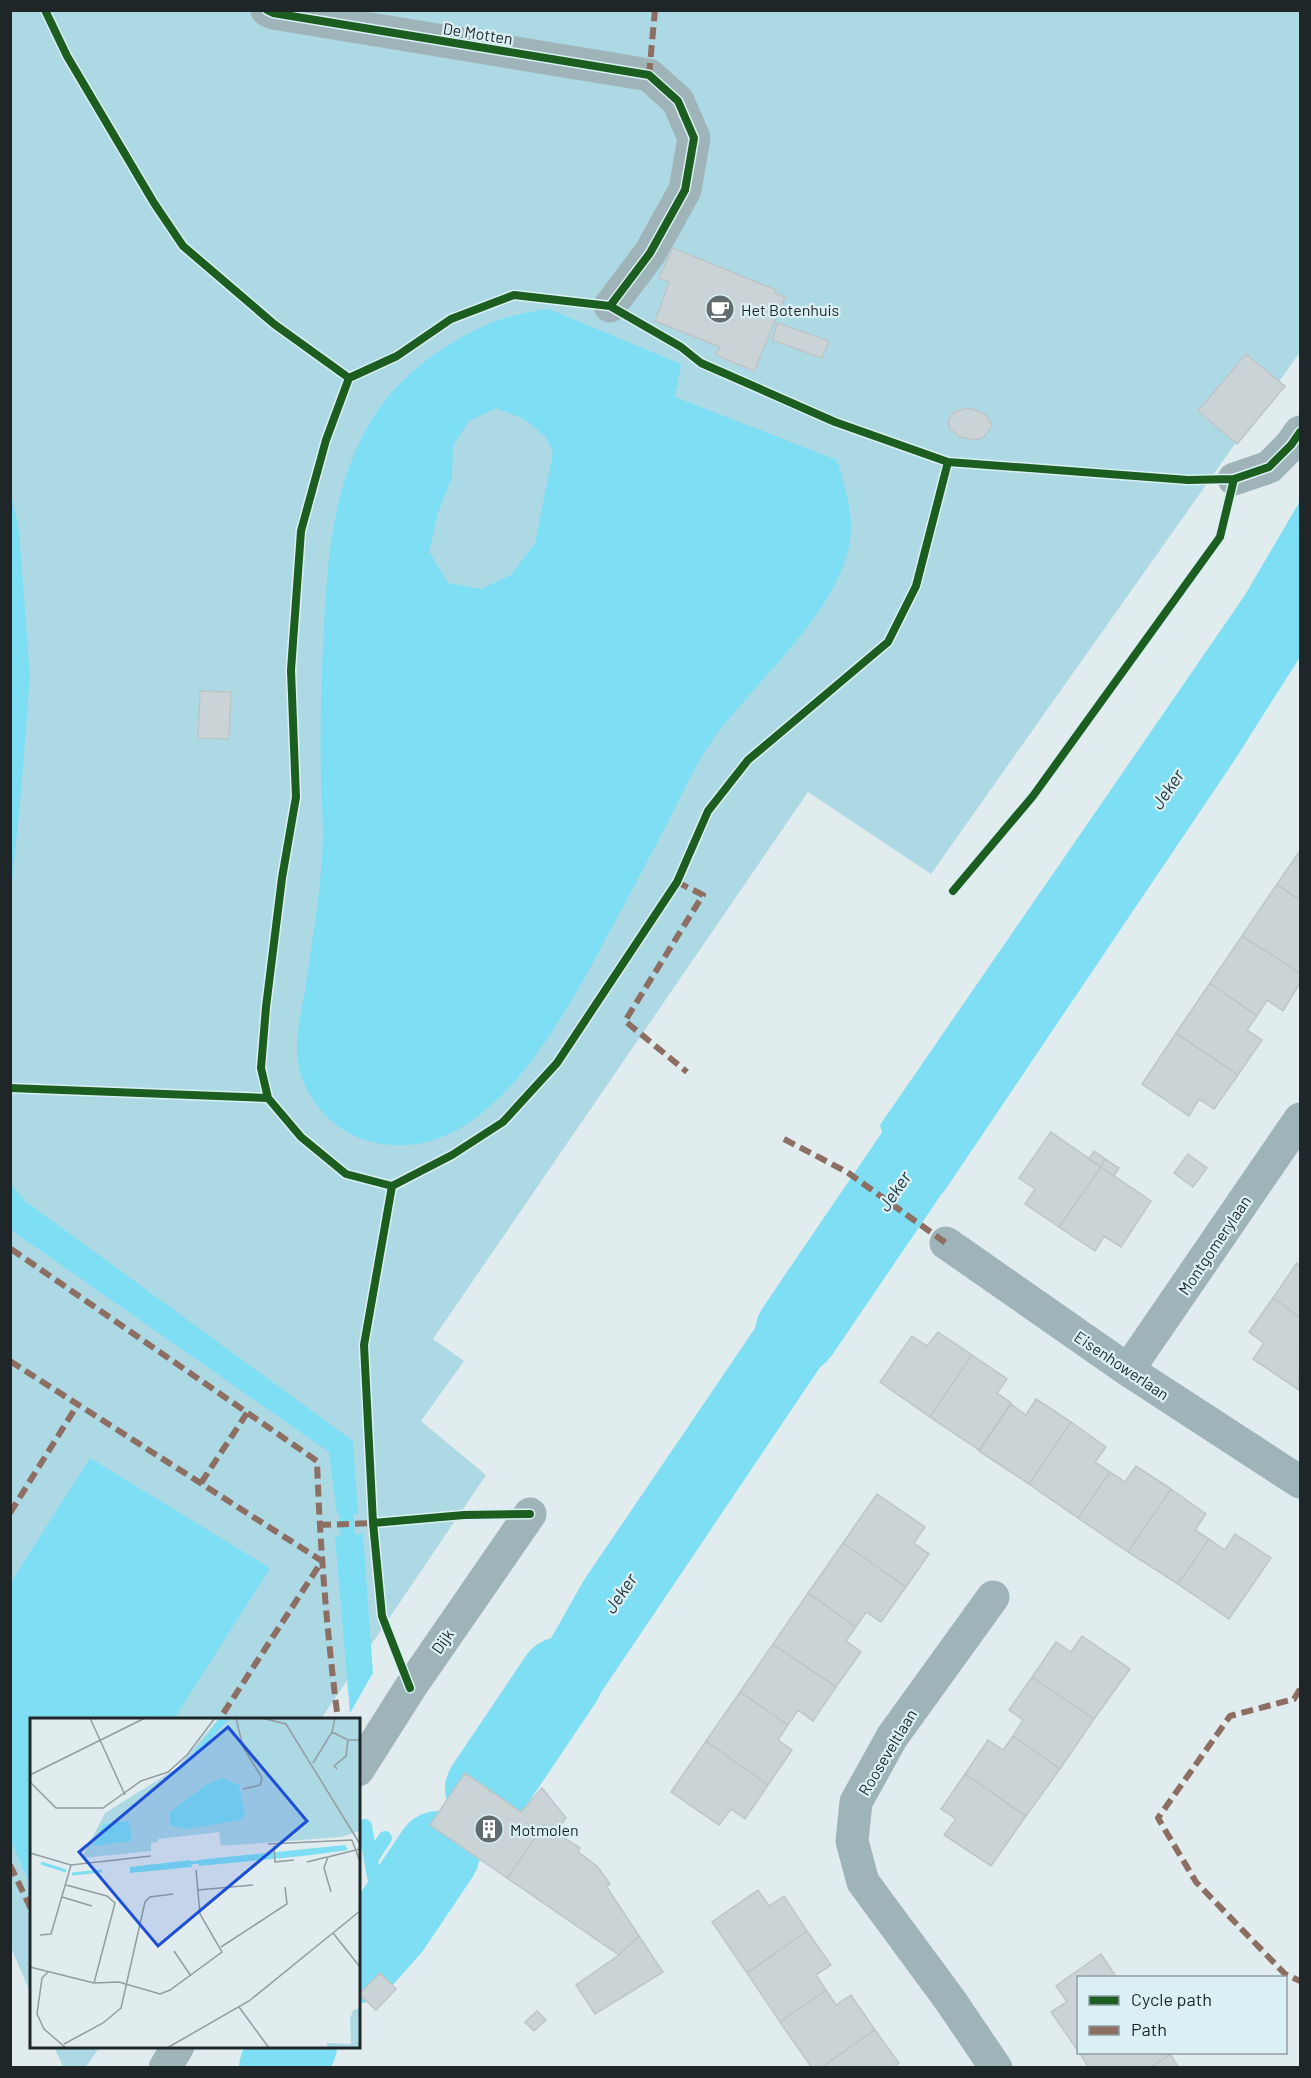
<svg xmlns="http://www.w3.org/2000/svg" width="1311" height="2078" font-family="Barlow,sans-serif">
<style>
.green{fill:#add9e5}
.water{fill:#7edef3;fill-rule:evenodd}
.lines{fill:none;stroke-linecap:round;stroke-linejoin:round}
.stream{stroke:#7edef3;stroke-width:14}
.river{stroke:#7edef3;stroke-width:84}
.building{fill:#cad4d6;stroke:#bdc5c7;stroke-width:1.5}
.path{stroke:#9babaf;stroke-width:4;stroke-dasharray:1.5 4.5;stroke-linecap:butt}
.minor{stroke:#9fb4b9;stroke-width:33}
.quiet{stroke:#8d6e63;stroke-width:6;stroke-dasharray:12 6;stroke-linecap:butt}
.cycleway-casing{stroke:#dbf0f5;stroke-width:11}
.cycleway{stroke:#1b5e20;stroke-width:8}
.labels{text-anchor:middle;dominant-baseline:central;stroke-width:4.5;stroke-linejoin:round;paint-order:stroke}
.street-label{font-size:16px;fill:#1e2628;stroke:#dbf0f5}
.poi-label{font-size:16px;fill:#1e2628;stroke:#dbf0f5;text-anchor:start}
.water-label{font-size:18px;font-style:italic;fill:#21383d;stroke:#dbf0f5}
.inset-river{fill:none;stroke:#7edef3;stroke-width:3}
.inset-road{fill:none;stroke:#939d9f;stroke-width:1.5}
.view{fill:#1d4ed8;fill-opacity:0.15;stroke:#1d4ed8;stroke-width:3}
.inset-edge{fill:none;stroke:#1e2628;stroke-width:3}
</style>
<rect width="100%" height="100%" fill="#e1ecef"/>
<!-- green -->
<path class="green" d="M10 11H1300V352L931 874 808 792 433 1339 464 1361 421 1421 486 1475 321 1719 32 1720 31 1994 10 1946Z
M54 2047H100L85 2068 63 2067Z"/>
<!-- water -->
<path class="water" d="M549 309 681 364 675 397 837 460C843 481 850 502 851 524 854 601 752 682 711 742 694 767 681 797 667 824 646 863 626 902 605 940 561 1022 481 1176 366 1140 334 1131 306 1100 299 1067 293 1041 302 1010 306 984 313 934 322 884 323 834 323 816 321 797 321 778 320 728 321 678 324 628 327 560 333 488 367 428 391 382 439 346 486 325 506 316 527 312 549 309ZM496 408 524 419 546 437 553 453 535 543 511 575 481 589 448 583 429 551 438 513 452 477 453 445 469 421Z
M11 493 19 531 30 676 21 793 11 894Z
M1300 501V657L1234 761 943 1193 890 1159 880 1125 1245 595Z
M11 1184 25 1201 353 1441 358 1514H337L329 1452 11 1230Z
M830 1218 895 1256 528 1801 481 1762 584 1580Z
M90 1458 270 1568 174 1719 32 1720 31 1886 11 1841V1582Z
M363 1534 373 1673 350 1713 335 1536Z"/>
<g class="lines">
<!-- stream -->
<path class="stream" d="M345 1497 349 1552
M365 1826 374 1877 389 1926
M372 1858 385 1838"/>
<!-- river -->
<path class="river" d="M797 1332 973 1073
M487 1789 561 1679
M358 1961 389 1926 438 1853
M281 2068 295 2046"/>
</g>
<!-- building -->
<path class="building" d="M673 248 776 290 775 293 785 297 754 371 716 355 720 347 655 321 669 282 659 278Z
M778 323 829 341 822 358 772 340Z
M1246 354 1285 386 1237 444 1198 411Z
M967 408 982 412 988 417 992 426 984 437 975 440 960 437 950 429 948 421 954 412Z
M200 691 231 692 229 739 198 738Z
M1300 851V900L1277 884Z
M1277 884 1300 900V973L1242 936Z
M1242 936 1300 973V983L1283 1011 1267 1000 1257 1016 1210 983Z
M1210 983 1257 1016 1247 1030 1262 1040 1238 1075 1176 1033Z
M1176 1033 1238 1075 1214 1109 1199 1099 1189 1116 1142 1084Z
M1051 1132 1101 1167 1059 1227 1025 1204 1035 1189 1019 1178Z
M1094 1151 1105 1159 1101 1167 1089 1159Z
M1188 1154 1207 1168 1193 1187 1174 1173Z
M1105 1159 1119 1168 1114 1176 1101 1167Z
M1101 1167 1151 1201 1121 1247 1104 1236 1095 1251 1059 1227Z
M1297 1263 1300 1266V1317L1273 1298Z
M1273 1298 1300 1317 1299 1390 1253 1359 1264 1343 1249 1332Z
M938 1332 972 1355 930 1417 880 1382 912 1336 927 1346Z
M972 1355 1007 1379 997 1393 1011 1403 979 1450 930 1417Z
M1036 1399 1071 1422 1029 1484 979 1451 1011 1404 1026 1415Z
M1071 1422 1106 1447 1095 1462 1110 1472 1078 1518 1029 1484Z
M1136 1466 1171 1489 1128 1552 1078 1518 1110 1472 1125 1482Z
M1171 1489 1206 1514 1195 1530 1209 1539 1178 1584 1128 1552Z
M877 1494 925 1527 914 1543 929 1554 906 1587 843 1543Z
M1235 1534 1271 1558 1229 1619 1178 1584 1209 1539 1225 1550Z
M843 1543 906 1587 881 1622 866 1612 856 1627 808 1593Z
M808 1593 856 1627 846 1641 861 1652 836 1687 773 1644Z
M1082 1636 1130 1669 1094 1719 1032 1677 1056 1642 1071 1652Z
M773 1644 836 1687 813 1721 798 1710 788 1725 740 1692Z
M1032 1677 1094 1719 1060 1769 1013 1736 1023 1720 1009 1710Z
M740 1692 788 1725 778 1740 792 1750 768 1785 706 1741Z
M1013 1736 1060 1769 1026 1816 965 1774 988 1740 1003 1750Z
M706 1741 768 1785 745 1819 731 1809 719 1825 671 1792Z
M465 1773 521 1812 542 1788 566 1818 555 1832 544 1825 507 1878 430 1825Z
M965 1774 1026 1816 991 1866 944 1835 956 1819 941 1809Z
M544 1825 580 1848 578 1852 597 1866 610 1884 606 1886 639 1936 619 1955 507 1878Z
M758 1890 769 1906 784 1896 807 1931 747 1973 712 1922Z
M807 1931 831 1965 816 1975 826 1990 780 2022 747 1973Z
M639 1936 663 1972 595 2014 576 1985 619 1955Z
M1101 1954 1117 1978H1078V2046L1076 2048 1051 2012 1067 2002 1056 1986Z
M380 1973 396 1989 376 2010 359 1994Z
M826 1990 836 2005 851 1995 875 2030 820 2068H812L780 2022Z
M537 2011 546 2020 534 2031 525 2022Z
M875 2030 899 2063 893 2068H820Z
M1079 2052H1169L1170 2054 1150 2068H1089Z
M1170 2054 1179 2068H1150Z"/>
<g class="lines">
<!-- path -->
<path class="path" d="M10 1249H11"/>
<!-- minor -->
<path class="minor" d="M267 10 273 13 649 75 678 101 694 138 685 190 650 253 610 306
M1234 479 1269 467 1291 445 1300 432
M946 1243 1128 1370 1300 1482
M1128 1370 1300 1119
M993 1597 892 1737 856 1802 852 1841 863 1882 950 2000 996 2068
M358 1770 410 1688 530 1514
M165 2068 178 2046"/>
<!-- quiet -->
<path class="quiet" d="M649 75 655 10
M677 882 703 895 625 1021 687 1072
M784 1139 847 1172 946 1243
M11 1249 317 1461C320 1547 327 1634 338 1720
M10 1361 322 1561 219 1720
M201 1483 247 1413
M10 1513 78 1404
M319 1525 377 1523
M1300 1689 1294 1699 1230 1716 1158 1818 1196 1882 1285 1974 1300 1981
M10 1865 32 1911"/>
<!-- cycleway casing -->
<g class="cycleway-casing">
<path id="cycleway" d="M45 10 67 56 154 203 183 246 274 324 349 378
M267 10 273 13 649 75 678 101 694 138 685 190 650 253 610 306
M953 891 1033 796 1220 537 1234 479
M10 1088 268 1098
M392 1186 346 1174 301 1137 268 1098 261 1068 266 1007 282 878 296 797 291 670 301 531 326 440 349 378 397 356 451 319 514 295 610 306 681 347 701 363 835 422 948 462 1188 480 1234 479 1269 467 1291 445 1300 432
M373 1523 464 1515 530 1514
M410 1688 382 1616 373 1523 364 1345 392 1186 452 1155 503 1122 557 1063 677 882 708 811 748 760 888 642 916 586 948 462"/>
</g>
<!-- cycleway -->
<use href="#cycleway" class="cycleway"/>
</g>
<!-- icons -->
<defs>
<g id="cafe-disc" transform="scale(1.5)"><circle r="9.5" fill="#626b6e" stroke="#dbf0f5"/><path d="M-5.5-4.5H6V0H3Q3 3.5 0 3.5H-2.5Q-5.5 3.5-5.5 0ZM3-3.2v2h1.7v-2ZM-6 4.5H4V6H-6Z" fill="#fff"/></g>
<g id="building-disc" transform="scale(1.5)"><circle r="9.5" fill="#626b6e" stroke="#dbf0f5"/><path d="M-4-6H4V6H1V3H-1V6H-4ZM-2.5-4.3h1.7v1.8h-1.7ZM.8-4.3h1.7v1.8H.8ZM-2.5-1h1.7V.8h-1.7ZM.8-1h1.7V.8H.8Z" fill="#fff"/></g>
</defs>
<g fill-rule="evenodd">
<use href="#cafe-disc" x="720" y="309"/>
<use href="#building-disc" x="489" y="1829"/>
</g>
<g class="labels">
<!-- street labels -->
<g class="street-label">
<text transform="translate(478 33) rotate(9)">De Motten</text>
<text transform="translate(1214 1245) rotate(-56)">Montgomerylaan</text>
<text transform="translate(1122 1365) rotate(34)">Eisenhowerlaan</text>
<text transform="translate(442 1641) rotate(-55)">Dijk</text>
<text transform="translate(887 1752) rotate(-59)">Rooseveltlaan</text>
</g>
<!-- poi labels -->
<g class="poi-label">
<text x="741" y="309">Het Botenhuis</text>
<text x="510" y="1829">Motmolen</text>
</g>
<!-- water labels -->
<g class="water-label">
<text transform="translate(1167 789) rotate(-56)">Jeker</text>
<text transform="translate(894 1191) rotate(-56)">Jeker</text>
<text transform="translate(620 1593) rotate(-56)">Jeker</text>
</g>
</g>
<!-- overview -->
<g transform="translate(30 1718)">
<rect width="330" height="330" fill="#e1ecef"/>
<path d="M189 0H330V113L311 119 191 128 189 114 128 121V124L121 125V133L52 140 75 95 147 50ZM330 290V330H297V325L321 326 320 301 323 292Z" fill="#add9e5"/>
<path d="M190 0H200L151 52 121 73 160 40ZM192 60 209 67 215 97 211 102 157 111 140 107V94L176 67ZM99 103 102 123 63 128 73 106ZM315 127 318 132 273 138 169 148 168 142ZM160 142 162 149 100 155V149Z" fill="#7edef3"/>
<path class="inset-river" d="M11 145 36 153M150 146 179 143M42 156 72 153"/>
<path class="inset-road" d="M60 0 95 77M206 0 213 29 232 60 230 67 213 71M232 0 256 6 330 126M302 14 318 22H330M283 45 302 14 305 0M307 51 304 48 316 38 318 22M0 57 115 0M0 64 26 90H73L111 63 138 54 157 37 185 0M322 122 330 144M238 126 322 122M244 128 245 144 264 142M0 135 41 147 121 138M277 144 297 139M36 167 77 178 85 185 64 265M168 172 223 167M301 174 294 150 298 139 330 131M32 179 62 188M303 215 330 249M10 217 21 216 41 147M191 229 257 186 255 169M144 233 161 258M0 249 64 265 89 264 130 276 140 272 192 234 170 196 166 152M18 254 12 260 7 296 14 311 36 330M209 289 239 330M34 326 73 305 91 290 115 184 120 179 143 176M137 330 219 283 330 193"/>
<path class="view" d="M198 9 277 103 128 228 49 134Z"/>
<rect width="330" height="330" class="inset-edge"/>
</g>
<!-- border -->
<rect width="1311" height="2078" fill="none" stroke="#1e2628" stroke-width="24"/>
<!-- legend -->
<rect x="1077" y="1976" width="210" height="78" fill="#dbf0f5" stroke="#8f9fa3" stroke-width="1.5"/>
<rect x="1089" y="1996" width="30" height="9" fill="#1b5e20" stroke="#8f9fa3" stroke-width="1.5"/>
<text x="1131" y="2006" font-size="18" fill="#1e2628">Cycle path</text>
<rect x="1089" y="2026" width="30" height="9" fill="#8d6e63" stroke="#8f9fa3" stroke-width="1.5"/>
<text x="1131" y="2036" font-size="18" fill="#1e2628">Path</text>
</svg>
